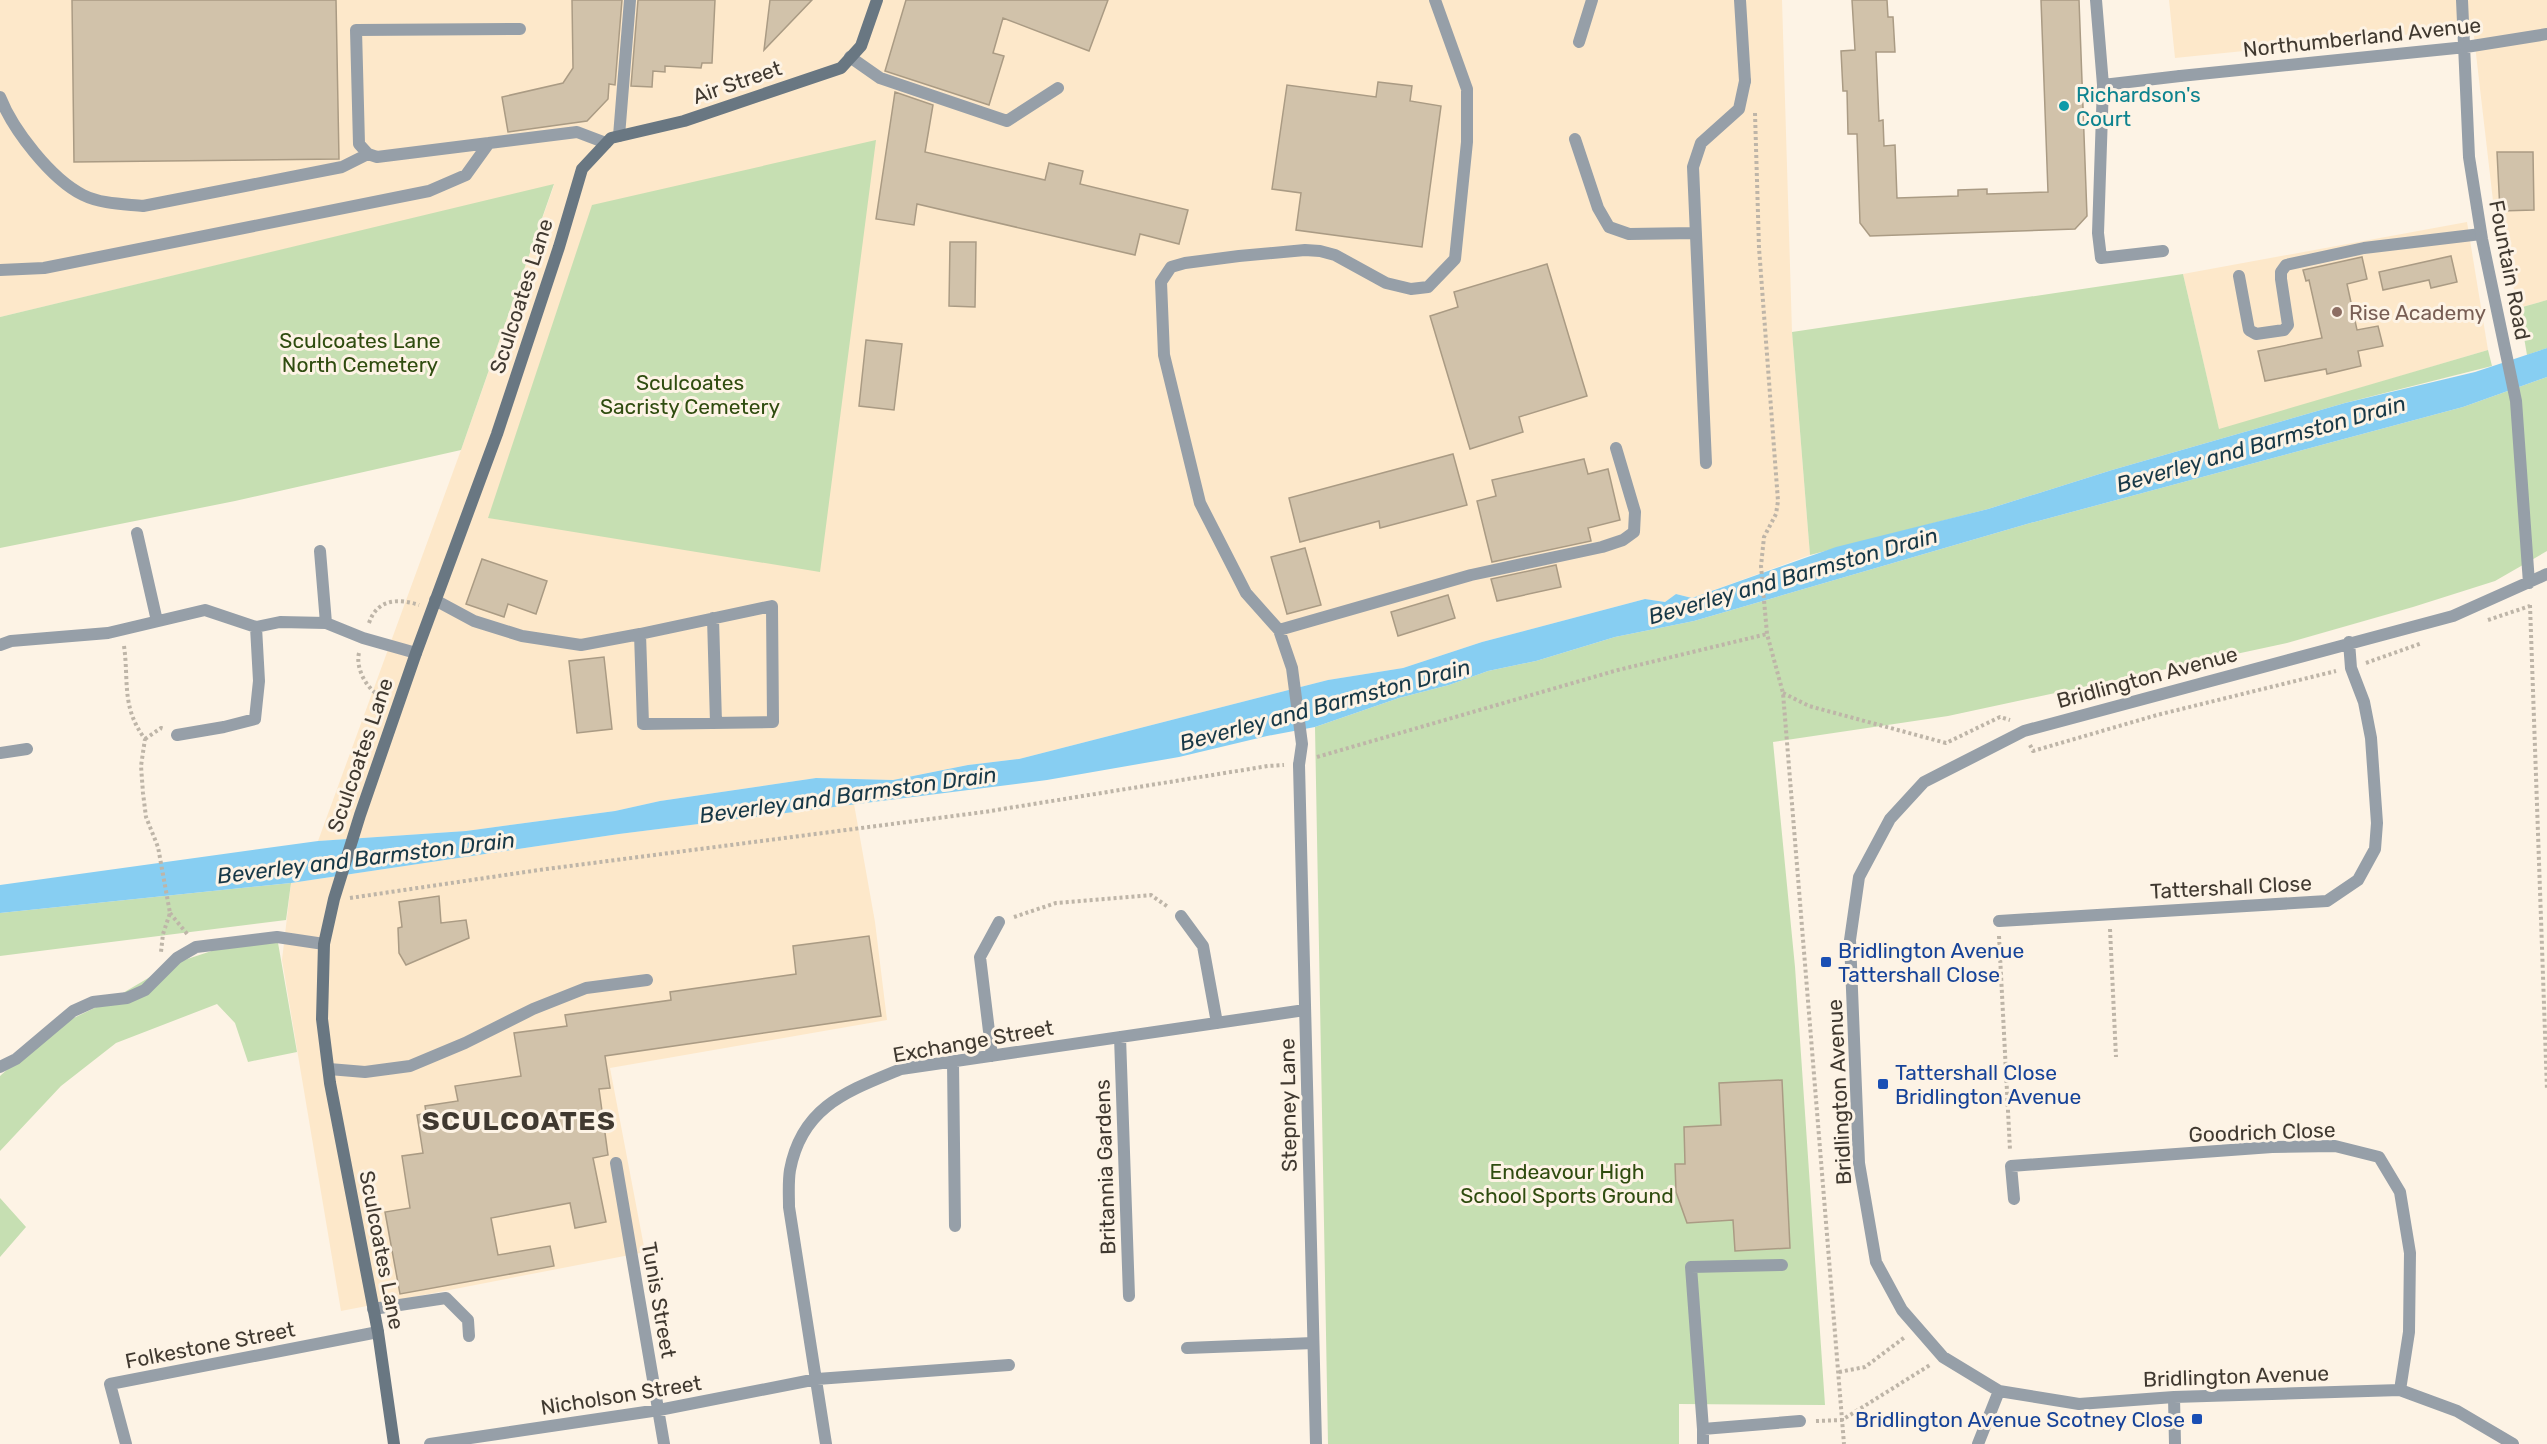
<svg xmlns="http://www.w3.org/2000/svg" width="2547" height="1444" font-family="Rubik,sans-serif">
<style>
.built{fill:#fde8ca}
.green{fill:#c6dfb2}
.water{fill:#87cef2}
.building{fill:#d1c2aa;stroke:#aa9b84;stroke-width:1.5}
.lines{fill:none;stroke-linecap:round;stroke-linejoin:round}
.path{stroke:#beb5a8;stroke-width:4;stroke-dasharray:3 3;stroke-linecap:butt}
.lane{stroke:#969fa8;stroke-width:12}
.street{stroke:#969fa8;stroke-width:12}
.secondary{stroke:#697782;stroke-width:12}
.culture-dot{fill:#0f9aa8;stroke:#fdf3e5;stroke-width:2}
.education-dot{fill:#8d6e63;stroke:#fdf3e5;stroke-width:2}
.transit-dot{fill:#1a4fb4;stroke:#fdf3e5;stroke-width:2}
.labels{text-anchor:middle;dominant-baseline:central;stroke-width:6;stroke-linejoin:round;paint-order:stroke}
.street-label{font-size:21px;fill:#403930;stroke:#fdf3e5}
.culture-label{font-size:21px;fill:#0d838f;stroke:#fdf3e5;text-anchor:start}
.education-label{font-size:21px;fill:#785e54;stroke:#fdf3e5;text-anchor:start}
.park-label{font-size:21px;fill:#2f4c0f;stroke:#fdf3e5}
.transit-label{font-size:21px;fill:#164399;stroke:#fdf3e5;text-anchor:start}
.water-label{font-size:22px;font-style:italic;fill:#173847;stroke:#fdf3e5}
.district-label{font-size:27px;font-weight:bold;letter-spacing:1.5px;fill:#403930;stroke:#fdf3e5}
</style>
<rect width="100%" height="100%" fill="#fdf3e5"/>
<!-- built -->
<path class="built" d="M0 0H1782L1792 332 1810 555 1692 598 1676 594 1665 602 1645 599 1482 642 1403 668 1328 680 1019 759 968 765 893 780 816 778 660 801 615 811 466 831 318 841 461 450 554 185 0 317Z
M2169 0H2547V300L2519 308 2495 218 2473 28 2175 58Z
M2467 222 2488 350 2219 430 2183 274Z
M854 804 875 922 887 1020 610 1068 645 1252 341 1311 282 960 291 883 619 834Z"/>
<!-- green -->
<path class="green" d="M876 140 820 572 488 518 592 205Z
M554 184 461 450 235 501 0 548V317Z
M2183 274 2219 429 2488 350 2492 366 2345 403 2112 470 1988 509 1810 555 1792 332Z
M2547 300V348L2527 355 2519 308Z
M2547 377V551L2495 581 2413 607 2287 643 1948 716 1773 742 1795 967 1825 1405 1679 1404V1444H1328L1315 727 1399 698 1449 685 1488 671 1536 661 1615 637 1694 621 2027 524 2463 407Z
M291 883 286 920 0 956V913Z
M277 937 297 1052 248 1062 235 1023 217 1004 116 1043 61 1086 0 1151V1076L55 1027 111 1000 172 964 242 941Z
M0 1198 26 1227 0 1257Z"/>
<!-- water -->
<path class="water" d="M2547 348V377L2463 407 2027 524 1694 621 1615 637 1536 661 1488 671 1449 685 1399 698 1315 727 1267 736 1179 757 1047 780 619 834 291 883 0 913V885L318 841 466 831 615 811 660 801 816 778 893 780 968 765 1019 759 1328 680 1403 668 1482 642 1645 599 1665 602 1676 594 1692 598 1836 547 1988 509 2112 470 2345 403 2475 372Z"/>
<!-- building -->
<path class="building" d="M72 0H336L339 159 74 162Z
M572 0H622L615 85 609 84 608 99 587 121 508 132 502 97 563 83 573 68Z
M638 0H715L712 63H702L701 68 665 66V72L653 71 652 87 631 86Z
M770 0H812L764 50Z
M906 0H1108L1089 51 1003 18 993 53 1004 56 989 105 885 71Z
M1852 0H1887L1888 17H1893L1895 52H1876L1879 121 1883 120 1884 146 1895 145 1897 198 1958 196V190L1987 189V194L2048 192 2041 0H2079L2087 216 2075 229 1870 236 1860 223 1857 134H1848L1847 91H1843L1841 51 1855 50Z
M1378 82 1412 86 1410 101 1441 106 1422 247 1296 230 1301 193 1272 189 1287 85 1376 97Z
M895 92 933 105 925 152 1045 180 1049 163 1083 171 1080 184 1188 210 1179 244 1140 234 1135 255 917 204 914 225 876 219Z
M2497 152H2533L2534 210 2500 211Z
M950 242H976L975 307 949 306Z
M2451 256 2457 282 2431 288 2429 280 2383 290 2379 272Z
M2362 257 2367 279 2347 284 2357 330 2378 326 2383 346 2358 351 2361 366 2327 374 2326 369 2265 381 2258 351 2322 338 2309 280 2306 281 2303 270Z
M1547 264 1587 396 1519 417 1523 432 1470 449 1430 316 1458 307 1454 292Z
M866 340 902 344 894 410 859 406Z
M1453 454 1467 505 1380 528 1379 521 1300 542 1289 498Z
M1584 459 1588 474 1608 469 1620 520 1588 528 1591 541 1492 562 1477 501 1496 496 1492 480Z
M1305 548 1321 605 1287 614 1271 557Z
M482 559 547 581 536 614 508 604 504 617 466 604Z
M1556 565 1561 587 1497 601 1491 579Z
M1448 595 1455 618 1398 636 1391 612Z
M604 657 612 729 577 733 569 661Z
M439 896 441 923 466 920 469 938 406 965 399 953 398 928 402 927 399 902Z
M869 936 881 1016 605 1056 610 1088 599 1089 608 1155 593 1158 606 1222 575 1228 570 1203 491 1218 498 1255 550 1246 554 1266 400 1294 385 1212 410 1208 402 1156 423 1153 417 1115 426 1113 425 1106 458 1101 455 1086 521 1076 514 1033 567 1026 565 1015 671 1000 670 992 796 974 793 946Z
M1782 1080 1790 1248 1735 1251 1733 1220 1687 1223 1676 1192 1675 1164H1685L1684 1127 1721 1125 1719 1083Z"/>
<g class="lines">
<!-- path -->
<path class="path" d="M1755 113 1759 248 1778 501 1776 514 1764 537 1761 566 1767 634 1783 693 1844 1444
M2530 605 2547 1090
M2488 620 2530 606
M369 623C377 599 398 598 419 605
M124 646C129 681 121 707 145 739L141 766 143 793 146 817 158 847 170 913 163 934 161 952
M359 653C355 669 368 692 384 698
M2366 663 2422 643
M1783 693 1809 706 1946 743 2000 717 2010 720
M145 739 161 728 164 729
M2030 745 2033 751 2157 715 2336 671
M1317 757 1618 670 1767 634
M350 898 539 870 984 812 1268 766 1284 765
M170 913 188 935
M1014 917 1056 903 1151 895 1168 907
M2110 929 2116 1057
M1999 936 2010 1150
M1839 1372 1865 1367 1905 1337
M1816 1421 1842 1420 1930 1365"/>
<!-- lane -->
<path class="lane" d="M2096 0 2103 85 2098 233 2101 258 2163 251
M520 29 356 30 359 144 368 154 377 157 577 132 606 143
M1579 42 1592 0
M850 57 880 78 1007 121 1058 88
M2103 85 2180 76
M0 97C13 130 51 179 83 195 101 204 124 204 143 206L342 167 368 154
M619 136 630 0
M1575 139 1598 208 1609 227 1629 234 1696 233
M0 270 44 268 429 191 466 175 489 143
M2239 276 2249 330 2256 334 2284 330 2288 325 2281 279V272L2286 265 2364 248 2481 234
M1706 463 1693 167 1701 143 1739 109 1745 81
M435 600 474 621 522 636 581 645 640 634 643 724 773 722 772 606 640 634
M713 618 716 723
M1279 630 1471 575 1602 547 1623 540 1634 532 1635 512 1616 448
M1299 765 1302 744 1292 668 1279 630 1246 593 1200 503 1164 355 1161 282 1171 267 1185 263 1239 256 1305 250 1320 251 1335 255 1386 283 1411 289 1428 287 1455 259 1467 142V89L1435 0
M329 1069 365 1072 410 1066 465 1043 533 1009 586 988 647 980
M1703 1429 1691 1267 1782 1265"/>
<!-- street -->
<path class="street" d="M1740 0 1745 81
M2462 0 2469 157 2482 239 2516 401 2529 583
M2180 76 2466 47 2547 34
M137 533 157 621
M320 551 326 623
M0 645 11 641 108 633 205 610 256 627
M177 735 224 727 255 719 259 681 256 627 280 622 326 623 363 638 416 653
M0 753 27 749
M1299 765 1316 1444
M1181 916 1203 946 1217 1023
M1999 921 2327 901 2358 880 2375 849 2377 823 2371 738 2364 702 2351 668 2349 642
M1120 1037 1129 1296
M992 1056 980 957 999 922
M953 1062 955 1226
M0 1067 16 1059 73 1011 93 1002 127 998 145 990 177 958 196 947 277 937 324 944
M616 1163 664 1444
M2014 1199 2011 1166 2272 1147 2335 1146 2379 1157 2400 1192 2410 1253 2409 1332 2400 1390
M373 1309 446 1298 468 1320 469 1336
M1187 1348 1313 1343
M2174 1397 2175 1444
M126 1444 110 1384 378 1332
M430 1444 659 1410 817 1379 1009 1365
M826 1444 789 1207C789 1195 788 1182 790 1170 802 1106 848 1091 901 1069L1305 1010
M1703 1444V1429L1800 1421
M1978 1444 1999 1391
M2513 1444 2457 1411 2400 1390 2174 1397 2079 1404 1999 1391 1943 1357 1902 1310 1876 1262 1859 1163 1850 940 1859 877 1890 819 1924 782 2024 731 2453 616 2547 574"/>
<!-- secondary -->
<path class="secondary" d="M394 1444 378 1332 330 1083 322 1019 324 944 334 899 360 815 416 653 497 434 559 247 582 169 611 138 684 121 841 68 861 46 877 0"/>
</g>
<!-- markers -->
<circle class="culture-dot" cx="2064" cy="106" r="6"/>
<circle class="education-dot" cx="2337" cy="312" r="6"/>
<g class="transit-dot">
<rect x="1820" y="956" width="12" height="12" rx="3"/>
<rect x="1877" y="1078" width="12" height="12" rx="3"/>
<rect x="2191" y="1413" width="12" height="12" rx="3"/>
</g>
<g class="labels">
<!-- street labels -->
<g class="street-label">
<text transform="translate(2362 37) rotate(-6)">Northumberland Avenue</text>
<text transform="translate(737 82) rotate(-19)">Air Street</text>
<text transform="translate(2510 270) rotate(79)">Fountain Road</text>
<text transform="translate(521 296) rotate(-72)">Sculcoates Lane</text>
<text transform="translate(2147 677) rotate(-15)">Bridlington Avenue</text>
<text transform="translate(360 755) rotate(-71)">Sculcoates Lane</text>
<text transform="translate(2231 887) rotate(-3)">Tattershall Close</text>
<text transform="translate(973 1041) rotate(-10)">Exchange Street</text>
<text transform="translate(1839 1092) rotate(-93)">Bridlington Avenue</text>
<text transform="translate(1288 1105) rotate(-91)">Stepney Lane</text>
<text transform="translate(2262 1132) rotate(-2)">Goodrich Close</text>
<text transform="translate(1105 1167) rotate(-92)">Britannia Gardens</text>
<text transform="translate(382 1250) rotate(79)">Sculcoates Lane</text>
<text transform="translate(659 1300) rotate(80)">Tunis Street</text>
<text transform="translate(210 1345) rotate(-11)">Folkestone Street</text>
<text transform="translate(2236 1376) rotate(-2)">Bridlington Avenue</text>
<text transform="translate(621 1395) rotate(-9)">Nicholson Street</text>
</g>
<!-- culture labels -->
<g class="culture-label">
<text x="2076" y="94">Richardson's<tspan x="2076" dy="24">Court</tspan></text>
</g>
<!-- education labels -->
<g class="education-label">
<text x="2349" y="312">Rise Academy</text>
</g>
<!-- park labels -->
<g class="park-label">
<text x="360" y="340">Sculcoates Lane<tspan x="360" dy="24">North Cemetery</tspan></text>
<text x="690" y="382">Sculcoates<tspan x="690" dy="24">Sacristy Cemetery</tspan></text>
<text x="1567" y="1171">Endeavour High<tspan x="1567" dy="24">School Sports Ground</tspan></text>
</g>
<!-- transit labels -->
<g class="transit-label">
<text x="1838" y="950">Bridlington Avenue<tspan x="1838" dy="24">Tattershall Close</tspan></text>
<text x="1895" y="1072">Tattershall Close<tspan x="1895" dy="24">Bridlington Avenue</tspan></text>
<text x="2185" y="1419" text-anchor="end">Bridlington Avenue Scotney Close</text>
</g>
<!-- water labels -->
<g class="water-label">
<text transform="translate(2261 444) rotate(-16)">Beverley and Barmston Drain</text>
<text transform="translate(1793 576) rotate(-16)">Beverley and Barmston Drain</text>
<text transform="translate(1325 705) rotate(-15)">Beverley and Barmston Drain</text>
<text transform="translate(848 795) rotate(-8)">Beverley and Barmston Drain</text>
<text transform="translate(366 858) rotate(-7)">Beverley and Barmston Drain</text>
</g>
<!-- district labels -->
<g class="district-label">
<text x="519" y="1121">SCULCOATES</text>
</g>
</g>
</svg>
